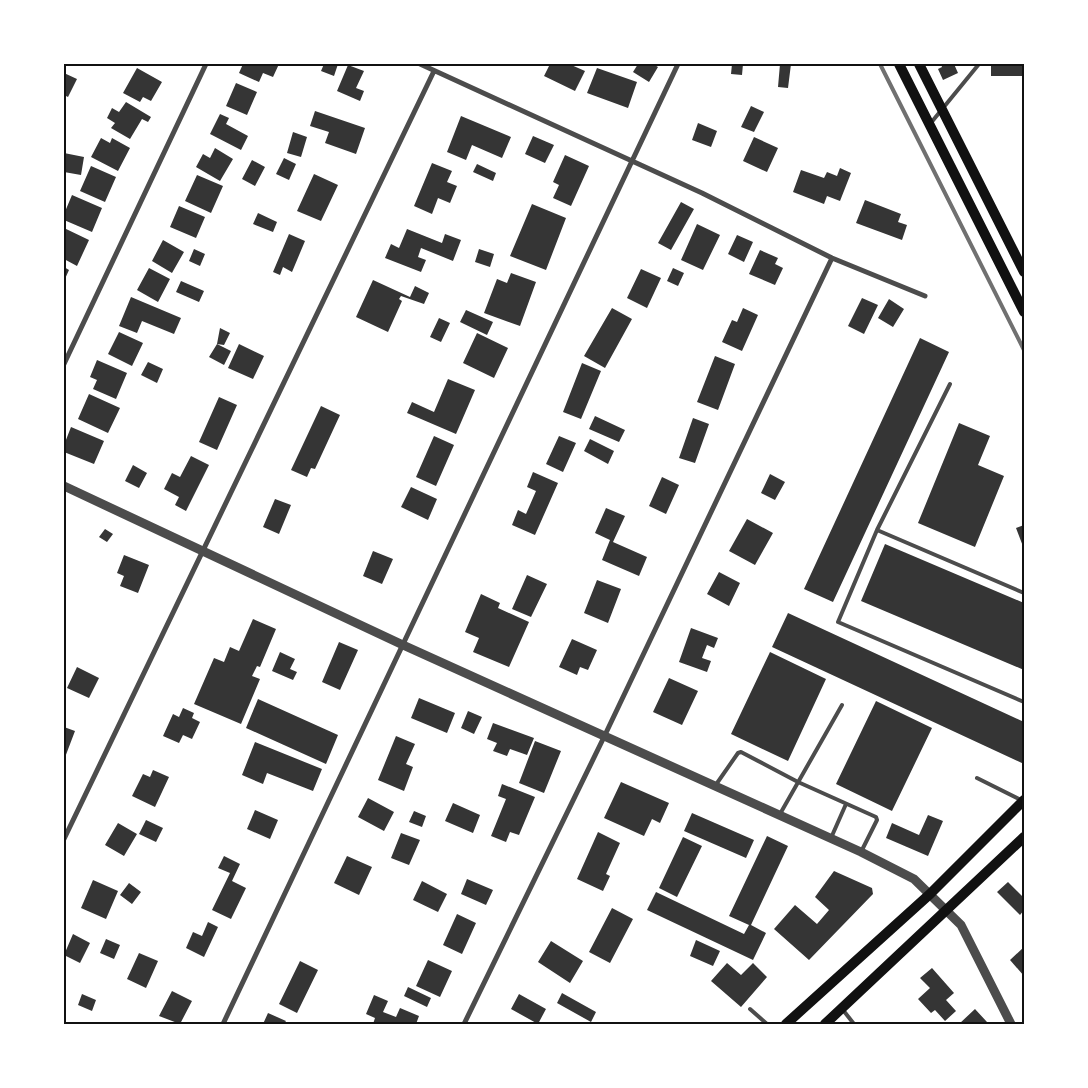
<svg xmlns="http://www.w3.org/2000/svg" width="1088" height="1088" font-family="'Asap Condensed',sans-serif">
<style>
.building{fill:#353535}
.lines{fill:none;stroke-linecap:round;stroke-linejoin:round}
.service{stroke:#4c4c4c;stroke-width:4}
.minor{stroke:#4c4c4c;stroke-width:5}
.tertiary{stroke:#4c4c4c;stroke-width:9}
.secondary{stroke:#111;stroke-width:10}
.rail{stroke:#707070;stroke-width:4}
.neatline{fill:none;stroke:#111;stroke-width:2}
</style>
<rect width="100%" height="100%" fill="#fff"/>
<!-- building -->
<path class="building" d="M243 64H279L273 77 263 73 259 82 239 73Z
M324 64H338L334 76 321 71Z
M550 64H569L585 71 575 91 544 76Z
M638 64H653L658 67 649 82 633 72Z
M732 64H743L742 75 731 74Z
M780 64H791L788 88 778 87Z
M941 64H954L958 73 943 80 938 69 942 67Z
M348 65 364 71 356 88 364 91 360 101 337 91Z
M991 66H1024V76H991Z
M137 68 162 82 151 101 143 97 140 102 123 93Z
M597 68 637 82 628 108 587 93Z
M64 73 77 79 68 97 64 95Z
M236 83 257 92 247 115 226 106Z
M126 102 151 117 148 122 142 119 130 139 111 128 115 123 107 118 112 108 119 112Z
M751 106 764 112 754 132 741 127Z
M315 111 365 128 356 154 325 143 329 132 310 126Z
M220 114 229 118 226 124 248 136 241 150 210 134Z
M461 116 511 137 502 158 472 145 466 160 447 152Z
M698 123 717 131 711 147 692 140Z
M293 132 307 137 301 157 287 153Z
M533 136 554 145 545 163 525 154Z
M754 137 778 148 767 172 743 161Z
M101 138 110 143 112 138 130 148 118 171 91 157Z
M215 148 233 159 220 181 196 167 203 154 210 158Z
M64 153 84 157 81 175 64 172Z
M565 155 589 166 571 206 553 198 559 185 553 182Z
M284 158 296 164 289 180 276 174Z
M252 160 265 167 255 186 242 179Z
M432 163 452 171 447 182 457 186 450 203 438 198 432 214 414 206Z
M477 164 496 173 493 181 473 172Z
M91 166 116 177 105 202 80 191Z
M840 168 851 173 840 201 827 196 824 204 793 192 801 170 824 178 827 172 837 176Z
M314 174 338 185 321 221 297 211Z
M197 175 223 186 211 213 185 201Z
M72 195 102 208 92 232 64 220V214Z
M865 200 901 214 898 222 907 225 902 240 856 223Z
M681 202 694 209 671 250 658 243Z
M532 204 566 218 546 270 510 256Z
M179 206 205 217 196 238 170 227Z
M258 213 277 222 273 232 253 224Z
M697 224 720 235 703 270 681 260Z
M64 228 89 240 77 266 64 259Z
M407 229 442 243 445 234 461 240 453 261 421 248 418 257 426 260 421 272 385 258 391 244 399 248Z
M289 234 305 241 292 272 283 267 280 275 273 272Z
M737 235 753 242 744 262 728 254Z
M163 240 184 252 172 273 152 261Z
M194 249 205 254 200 266 189 261Z
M479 249 494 254 490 267 475 262Z
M760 250 778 258 775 264 783 268 775 285 749 274Z
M64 267 69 270 64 281Z
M149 268 170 279 158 302 137 290Z
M673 268 684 273 678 286 667 281Z
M641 269 661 278 647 308 627 298Z
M511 273 536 282 520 326 484 313 497 279 507 283Z
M373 280 410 297 415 286 429 293 424 304 401 296 399 299 402 301 388 332 356 317Z
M181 281 204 291 199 302 176 292Z
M131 297 181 318 174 334 142 321 137 333 119 326Z
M862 298 878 305 864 334 848 326Z
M889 299 904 309 893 327 878 318Z
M612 308 632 319 605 368 584 356Z
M743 308 758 315 742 351 722 342 732 320 737 322Z
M466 310 493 322 487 335 460 322Z
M439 318 450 323 441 342 430 337Z
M220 328 230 333 224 345 217 344Z
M119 332 143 343 132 366 108 354Z
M477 333 508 348 494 378 463 363Z
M920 338 949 352 833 602 804 589Z
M217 344 231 351 224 365 209 357Z
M239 344 264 356 253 379 228 368Z
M715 356 735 364 718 410 697 402Z
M97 360 127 373 116 399 93 389 97 380 90 377Z
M148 362 163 369 157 383 141 375Z
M582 363 601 371 581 419 563 412Z
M448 379 475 390 456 434 407 413 412 402 434 412Z
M89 394 120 408 108 433 78 419Z
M219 397 237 405 217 450 199 442Z
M321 406 340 415 315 469 311 468 307 477 291 470Z
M595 416 625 430 619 442 589 429Z
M693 418 709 424 695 463 679 458Z
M959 423 990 436 978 465 1004 476 975 547 918 523Z
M71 427 104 441 94 464 64 452V445Z
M434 436 454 445 436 486 416 477Z
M559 436 576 443 563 472 546 464Z
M590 439 614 451 608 464 584 451Z
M191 456 209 465 186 511 175 505 179 497 164 489 172 473 180 477Z
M133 465 147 473 139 488 125 481Z
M533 472 558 483 535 535 512 525 518 510 526 514 536 491 527 487Z
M770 474 785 482 775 500 761 493Z
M662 477 679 485 666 514 649 506Z
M411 487 437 499 428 520 401 507Z
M275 499 291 505 279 534 263 527Z
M606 508 625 516 613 542 647 557 639 576 602 560 610 540 595 533Z
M747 519 773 533 755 565 729 551Z
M1024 525V549L1016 528Z
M105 529 113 534 107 542 99 537Z
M885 544 1024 603V670L861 601Z
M373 551 393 559 382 584 363 576Z
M124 555 149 565 138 593 120 586 124 576 117 573Z
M719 572 740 583 729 606 707 594Z
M527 575 547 584 531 617 512 609Z
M597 580 621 589 608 623 584 613Z
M481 594 500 603 498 608 529 622 509 667 473 652 479 638 465 632Z
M788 613 1024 722V764L772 647Z
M253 619 276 629 260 667 257 666 252 676 260 679 241 724 194 704 214 658 224 662 230 647 239 651Z
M691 628 718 638 714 648 707 645 702 658 711 661 707 672 679 662Z
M572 639 597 650 588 670 580 667 577 675 559 667Z
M339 642 358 650 340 690 322 682Z
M280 652 295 659 290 669 297 672 293 680 272 671Z
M770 652 826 679 788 761 731 734Z
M77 667 99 678 89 698 67 688Z
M669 678 698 691 682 725 653 712Z
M419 698 455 713 447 733 411 718Z
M258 699 338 735 326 764 246 728Z
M876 701 932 728 892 811 836 784Z
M183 708 194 713 192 718 200 722 192 739 183 735 179 743 163 736 173 714 179 717Z
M468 711 482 717 474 734 461 728Z
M493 723 534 738 527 755 510 749 507 756 493 751 497 743 487 739Z
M64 727 75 731 64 760Z
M396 736 415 744 406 764 413 767 404 791 378 780Z
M535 741 561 751 544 793 519 783Z
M255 742 322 769 313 791 267 773 263 784 242 775Z
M153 770 169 777 155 807 132 796 143 774 150 777Z
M621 782 669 803 660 823 652 819 644 836 604 818Z
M502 784 535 797 519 835 510 832 506 842 491 836 506 799 498 796Z
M368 798 394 812 384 831 358 817Z
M453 803 480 815 473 833 445 821Z
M255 810 278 820 270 839 247 829Z
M414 811 426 816 422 827 409 822Z
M692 813 754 840 746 858 684 831Z
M928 815 943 821 928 856 886 838 892 823 919 835Z
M146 820 163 828 156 842 139 834Z
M118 823 137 834 124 856 105 845Z
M598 832 620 843 606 874 610 876 603 891 577 879Z
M401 833 420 840 409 865 391 858Z
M767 836 788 846 751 925 766 933 753 960 647 910 656 892 744 934 749 925 729 916Z
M683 837 702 846 677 897 659 888Z
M224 856 240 864 232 881 246 888 231 919 212 910 230 873 218 868Z
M347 856 372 867 359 895 334 883Z
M834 871 872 888 873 894 809 960 774 929 795 905 817 924 829 910 815 897Z
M467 879 493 890 486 905 461 894Z
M93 880 118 891 106 919 81 908Z
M422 881 447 894 438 912 413 900Z
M1008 882 1024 898V910L1020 915 997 892Z
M129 883 141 892 132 904 120 895Z
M612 908 633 919 610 963 589 952Z
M457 914 476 923 462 954 443 945Z
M208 922 218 927 204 957 186 948 193 932 202 936Z
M73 934 90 943 80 963 64 955Z
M106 939 120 945 114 959 100 953Z
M696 940 720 951 713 966 690 956Z
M551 941 583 961 570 983 538 962Z
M1024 947V976L1010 960Z
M139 953 158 961 146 988 127 979Z
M428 960 452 971 440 997 416 986Z
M300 961 318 970 297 1013 279 1004Z
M727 963 741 975 753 963 767 977 741 1007 711 981Z
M932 968 954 993 946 1000 956 1011 945 1021 935 1010 931 1013 918 999 930 988 920 978Z
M408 987 431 998 427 1007 404 996Z
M172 991 192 1001 180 1024 159 1016Z
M562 993 596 1012 591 1022 557 1003Z
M82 994 96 1000 92 1011 78 1005Z
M519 994 546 1009 538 1024 511 1009Z
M374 995 388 1001 383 1012 396 1017 400 1008 419 1016 416 1024H373L375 1018 366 1014Z
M975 1009 987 1022 985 1024H959Z
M268 1013 286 1021 284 1024H263Z"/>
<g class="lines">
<!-- service -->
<path class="service" d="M930 124 979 64
M950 384 877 530 838 622 1024 702
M877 530 1024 593
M977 778 1021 800
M715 786 738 753 741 752 798 782 876 817 877 820 861 852
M780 814 842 705
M831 838 846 804
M750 1009 767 1024
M843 1010 854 1024"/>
<!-- minor -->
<path class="minor" d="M420 64 702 193 832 258 925 296
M64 364 206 64
M64 839 434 71
M223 1024 678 64
M464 1024 604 737 832 258"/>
<!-- tertiary -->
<path class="tertiary" d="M64 486 403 645 861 852 914 879 961 925 1011 1024"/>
<!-- secondary -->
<path class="secondary" d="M899 64 1024 312
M919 64 1024 272
M786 1024 930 894 1024 800
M825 1024 1024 837"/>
<!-- rail -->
<path class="rail" d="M880 64 1024 350"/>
</g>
<!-- border -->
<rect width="1088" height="1088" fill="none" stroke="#ffffff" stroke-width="130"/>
<rect x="65" y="65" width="958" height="958" class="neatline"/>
</svg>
